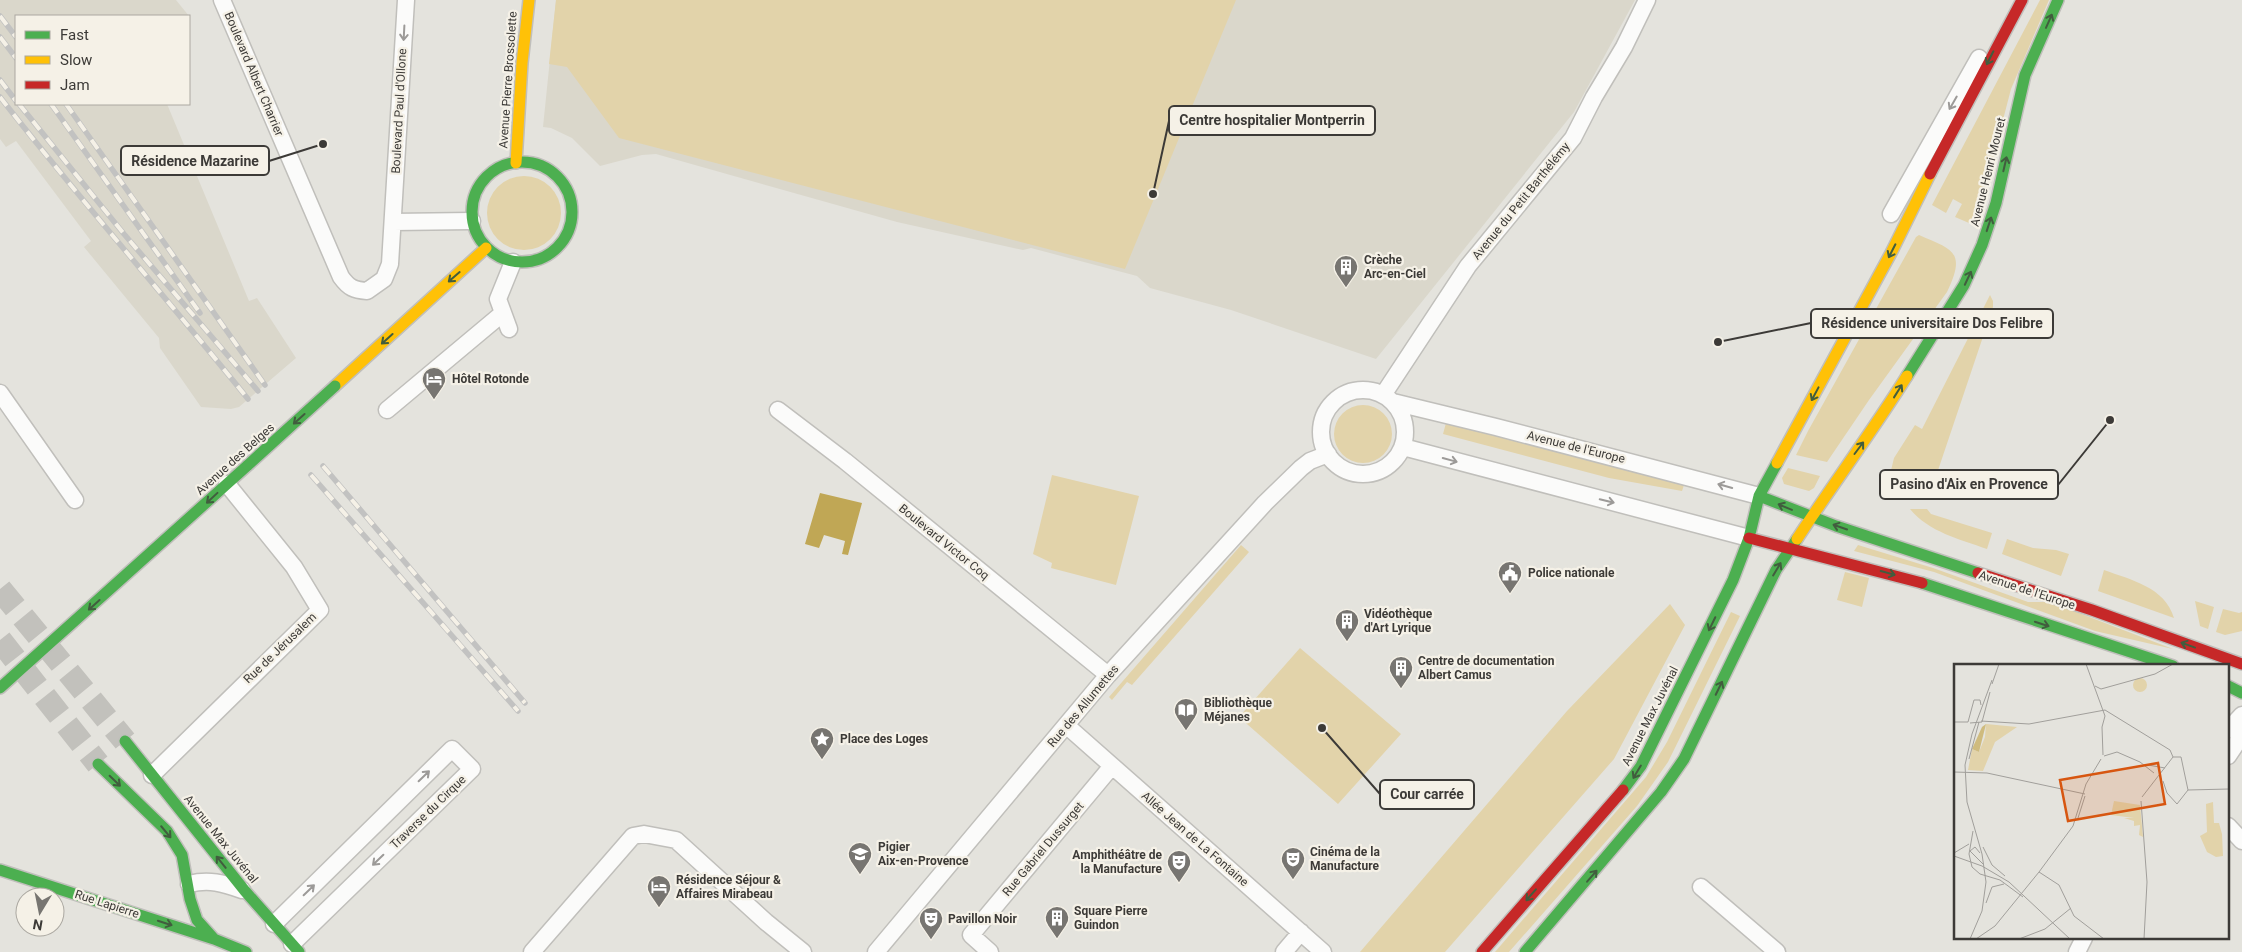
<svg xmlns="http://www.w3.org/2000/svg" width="2242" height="952" font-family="Roboto,sans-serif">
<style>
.built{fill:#dad7cb}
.green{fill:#e2d3aa}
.water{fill:#c0a755}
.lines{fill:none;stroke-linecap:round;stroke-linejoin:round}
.secondary-tunnel{stroke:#c2c1bc;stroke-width:24;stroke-dasharray:24 12;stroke-linecap:butt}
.street-casing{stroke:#c0bfbb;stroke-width:19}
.fast-casing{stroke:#c0bfbb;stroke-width:14}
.slow-casing{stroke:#c0bfbb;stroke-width:14}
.jam-casing{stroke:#c0bfbb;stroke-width:14}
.street{stroke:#fbfbfa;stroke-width:16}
.fast{stroke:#4caf50;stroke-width:11}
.slow{stroke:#ffc107;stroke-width:11}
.jam{stroke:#c62828;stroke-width:11}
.rail-casing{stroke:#c2c2c1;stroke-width:5.5}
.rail{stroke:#f5f1e7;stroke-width:4;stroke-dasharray:11;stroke-linecap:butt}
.fast-bridge-casing{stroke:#c0bebc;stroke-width:14;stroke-linecap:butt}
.fast-bridge{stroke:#4caf50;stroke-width:11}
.oneway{stroke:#415d3e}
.oneway2{stroke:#9c9a98}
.labels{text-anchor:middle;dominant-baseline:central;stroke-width:4.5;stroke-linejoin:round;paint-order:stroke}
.street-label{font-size:12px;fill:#3c3a37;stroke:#f5f1e7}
.poi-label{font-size:12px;font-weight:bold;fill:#3c3a37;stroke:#f5f1e7;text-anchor:start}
.inset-road{fill:none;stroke:#a19f9b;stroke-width:1}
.view{fill:#d75610;fill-opacity:0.15;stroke:#d75610;stroke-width:2.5}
.inset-edge{fill:none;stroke:#3c3a37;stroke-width:2.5}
.leader{fill:none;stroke:#3c3a37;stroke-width:2}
.callout-dot{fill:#3c3a37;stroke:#f5f1e7;stroke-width:2}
.callout{fill:#f5f1e7;stroke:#3c3a37;stroke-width:2}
.callout-label{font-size:14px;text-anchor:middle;font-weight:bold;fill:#3c3a37}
</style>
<rect width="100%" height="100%" fill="#e4e3dd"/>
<!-- built -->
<path class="built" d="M0 0H176L189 16H16V104H167L249 301 257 298 296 358 239 407 231 409 201 407 160 348 159 338 84 247 91 241 16 141 6 147 0 139Z
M556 0H1635L1574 112 1376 359 1231 310 1150 288 1137 276 1031 248 1023 250 897 222 656 154 642 155 600 166 572 138 551 128 543 127Z"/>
<!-- green -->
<path class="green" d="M556 0H1236L1125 269 619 138 567 67 549 64Z
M2040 0H2049L2011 89 1978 216 1974 221 1969 223 1955 217 1962 204 1953 199 1946 213 1932 205Z
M487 213a37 37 0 1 1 74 0a37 37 0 1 1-74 0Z
M1919 235C1954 250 1966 252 1947 292L1869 400 1827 462 1796 455 1808 431 1916 237Z
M1990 295 1993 301V307L1928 500 1886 491 1894 458 1915 425 1922 429Z
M1334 434a29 29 0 1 1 58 0a29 29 0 1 1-58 0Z
M1446 423 1684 485 1682 491 1609 478 1443 434Z
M1788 468 1820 476 1814 488 1809 491 1784 484 1782 478Z
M1052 475 1139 496 1116 585 1051 568 1052 563 1033 554Z
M1910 509H1927L1931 514 1992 533 1987 549C1959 539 1929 532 1910 509Z
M2007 539 2033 548 2056 550 2069 554 2061 576 2002 554Z
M1241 545 1249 552 1132 685 1127 682 1112 700 1109 697Z
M1858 545 1933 568 2028 602H2050L2173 649 2095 631 1934 572 1854 551Z
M2104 570C2131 580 2165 587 2174 618L2098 591Z
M1845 572 1869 578 1862 607 1837 600Z
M2195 601 2214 607 2208 629 2200 626Z
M1670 604 1685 625 1614 759 1445 952H1360L1567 711Z
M2223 609 2239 613 2242 612V631L2225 635 2216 632Z
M1731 612 1740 616 1668 762 1637 806 1509 952H1495L1646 777 1667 742Z
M1300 648 1401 734 1338 804 1239 717Z"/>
<!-- water -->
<path class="water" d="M820 493 862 503 848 555 842 554 845 541 824 535 819 548 805 544Z"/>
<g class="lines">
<!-- secondary-tunnel -->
<path class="secondary-tunnel" d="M0 589 125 741
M0 640 98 764"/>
<!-- street casing -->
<g class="street-casing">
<path id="street" d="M222 0 341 277C349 288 354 290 367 291L384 279 390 264 406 0
M1891 214 1979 58
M393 222 472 221
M509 329 498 299 513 262
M1321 432a42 42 0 1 1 84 0a42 42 0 1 1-84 0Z
M0 393 75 500
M1383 395 1468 266 1573 138 1594 97 1624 47 1647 0
M1393 402 1496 427 1759 496
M387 410 503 313
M778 410 845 461 1108 675
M1403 447 1749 538
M1067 726 1323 952
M2228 730 2242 715
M2228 756 2242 735
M152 775 320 610 294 567 227 484
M2228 826 2242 841
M189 884C209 879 223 883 242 890
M1701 887 1777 952
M274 924 452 749 472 769 292 944
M532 952 633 836 644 834 676 840 766 922 803 952
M876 952 1108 675 1265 503 1301 468 1310 461 1328 454
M990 952 971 935 1112 766
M1284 952 1301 932
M2077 952 2084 938"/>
</g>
<!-- fast casing -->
<g class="fast-casing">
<path id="fast" d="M472 212a50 50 0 1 1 100 0a50 50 0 1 1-100 0Z
M1907 376 1964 285 1982 245 1996 203 2025 75 2058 0
M1759 496 1836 526 1978 573
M1922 583 2173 666
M2228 686 2242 693
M0 688 248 465
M125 741 245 891 299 952
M98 764 167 831 182 855 190 899 197 920 214 939
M1623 790 1641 766 1733 580 1749 538 1759 496 1777 463
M0 870 214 939 246 952
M1525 952 1661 792 1684 759 1776 570 1797 539"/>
</g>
<!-- slow casing -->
<g class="slow-casing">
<path id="slow" d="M516 163 522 63 529 0
M335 386 486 248
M1777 463 1891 253 1930 174
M1797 539C1833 484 1872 432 1907 376"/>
</g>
<!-- jam casing -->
<g class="jam-casing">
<path id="jam" d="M1930 174 2022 0
M1749 538 1922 583
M1978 573 2092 610 2242 664
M1482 952 1623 790"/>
</g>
<!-- street -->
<use href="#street" class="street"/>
<!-- fast -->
<use href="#fast" class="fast"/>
<!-- slow -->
<use href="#slow" class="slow"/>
<!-- jam -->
<use href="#jam" class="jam"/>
<!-- rail casing -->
<g class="rail-casing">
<path id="rail" d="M0 16 16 37
M0 37 16 58
M0 80 16 101
M0 97C80 200 167 298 248 399
M19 104 124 234 258 391
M51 104 200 313
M66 104 265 385
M323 466 525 703
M311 475 518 711"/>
</g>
<!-- rail -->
<use href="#rail" class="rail"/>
<!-- fast-bridge casing -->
<g class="fast-bridge-casing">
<path id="fast-bridge" d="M248 465 335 386"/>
</g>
<!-- fast-bridge -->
<use href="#fast-bridge" class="fast-bridge"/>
</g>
<!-- one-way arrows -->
<defs><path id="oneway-shaft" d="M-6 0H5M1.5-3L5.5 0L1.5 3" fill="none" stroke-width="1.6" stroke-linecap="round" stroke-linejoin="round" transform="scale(1.25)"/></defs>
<g class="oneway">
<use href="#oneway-shaft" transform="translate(2049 21) rotate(-66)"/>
<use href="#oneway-shaft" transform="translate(1990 58) rotate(117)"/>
<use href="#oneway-shaft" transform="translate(2005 164) rotate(-77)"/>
<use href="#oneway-shaft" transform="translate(1989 224) rotate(-72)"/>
<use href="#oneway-shaft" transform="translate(1892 251) rotate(117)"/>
<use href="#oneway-shaft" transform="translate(454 277) rotate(139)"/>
<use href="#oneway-shaft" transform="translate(1968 278) rotate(-65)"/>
<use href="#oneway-shaft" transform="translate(387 339) rotate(138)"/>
<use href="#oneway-shaft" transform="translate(1898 391) rotate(-58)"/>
<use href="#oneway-shaft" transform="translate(1815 394) rotate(118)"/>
<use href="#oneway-shaft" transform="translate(299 419) rotate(138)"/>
<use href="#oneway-shaft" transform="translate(1859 448) rotate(-53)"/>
<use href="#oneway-shaft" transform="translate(212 498) rotate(137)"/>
<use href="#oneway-shaft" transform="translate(1785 507) rotate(-157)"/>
<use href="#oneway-shaft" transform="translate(1840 527) rotate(-161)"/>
<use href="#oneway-shaft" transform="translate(1777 569) rotate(-59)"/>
<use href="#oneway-shaft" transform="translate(1888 573) rotate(15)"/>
<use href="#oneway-shaft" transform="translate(94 605) rotate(138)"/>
<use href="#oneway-shaft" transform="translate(1712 624) rotate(116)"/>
<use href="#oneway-shaft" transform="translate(2042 624) rotate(18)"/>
<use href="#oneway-shaft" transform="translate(2188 645) rotate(-160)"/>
<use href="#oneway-shaft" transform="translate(1719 688) rotate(-64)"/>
<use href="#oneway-shaft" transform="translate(1637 772) rotate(121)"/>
<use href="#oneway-shaft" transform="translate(115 781) rotate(44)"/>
<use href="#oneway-shaft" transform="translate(166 832) rotate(50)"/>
<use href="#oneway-shaft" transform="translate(221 862) rotate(-129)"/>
<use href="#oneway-shaft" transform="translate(1592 876) rotate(-49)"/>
<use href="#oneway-shaft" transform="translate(1531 895) rotate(131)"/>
<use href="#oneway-shaft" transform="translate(165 923) rotate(18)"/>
</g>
<g class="oneway2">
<use href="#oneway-shaft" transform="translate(404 33) rotate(93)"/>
<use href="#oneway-shaft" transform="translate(1953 103) rotate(120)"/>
<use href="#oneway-shaft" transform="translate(1450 460) rotate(15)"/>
<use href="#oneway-shaft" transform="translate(1725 486) rotate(-164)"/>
<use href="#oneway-shaft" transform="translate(1607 501) rotate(14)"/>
<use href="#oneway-shaft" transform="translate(424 776) rotate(-44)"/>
<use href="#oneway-shaft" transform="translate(378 860) rotate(136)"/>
<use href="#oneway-shaft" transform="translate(309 890) rotate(-44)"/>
</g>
<!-- icons -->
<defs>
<g id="building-pin" transform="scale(1.25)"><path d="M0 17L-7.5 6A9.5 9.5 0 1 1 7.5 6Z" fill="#777571" stroke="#f5f1e7"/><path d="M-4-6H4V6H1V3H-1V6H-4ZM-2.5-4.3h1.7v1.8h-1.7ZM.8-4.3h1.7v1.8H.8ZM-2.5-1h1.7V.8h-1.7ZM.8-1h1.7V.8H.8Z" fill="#fff"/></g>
<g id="hotel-pin" transform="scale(1.25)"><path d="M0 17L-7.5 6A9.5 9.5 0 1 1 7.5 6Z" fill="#777571" stroke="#f5f1e7"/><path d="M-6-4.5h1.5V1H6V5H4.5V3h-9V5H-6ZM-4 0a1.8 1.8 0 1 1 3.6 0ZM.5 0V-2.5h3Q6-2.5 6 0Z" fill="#fff"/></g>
<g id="civic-pin" transform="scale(1.25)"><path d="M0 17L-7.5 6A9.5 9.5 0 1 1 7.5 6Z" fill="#777571" stroke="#f5f1e7"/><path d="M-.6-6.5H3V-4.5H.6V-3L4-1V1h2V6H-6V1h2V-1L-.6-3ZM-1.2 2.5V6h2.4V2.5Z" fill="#fff"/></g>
<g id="library-pin" transform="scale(1.25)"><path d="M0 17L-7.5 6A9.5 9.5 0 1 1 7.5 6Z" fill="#777571" stroke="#f5f1e7"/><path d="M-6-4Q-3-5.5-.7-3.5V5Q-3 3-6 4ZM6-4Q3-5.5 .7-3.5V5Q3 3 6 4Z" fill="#fff"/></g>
<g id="sight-pin" transform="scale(1.25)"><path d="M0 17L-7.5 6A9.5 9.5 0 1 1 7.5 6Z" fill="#777571" stroke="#f5f1e7"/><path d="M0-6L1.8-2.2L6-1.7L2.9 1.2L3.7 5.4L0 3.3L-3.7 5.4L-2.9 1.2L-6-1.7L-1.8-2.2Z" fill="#fff"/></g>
<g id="university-pin" transform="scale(1.25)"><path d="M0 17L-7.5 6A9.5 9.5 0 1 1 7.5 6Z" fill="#777571" stroke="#f5f1e7"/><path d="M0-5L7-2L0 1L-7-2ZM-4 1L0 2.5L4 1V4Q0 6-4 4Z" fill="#fff"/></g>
<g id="theatre-pin" transform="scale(1.25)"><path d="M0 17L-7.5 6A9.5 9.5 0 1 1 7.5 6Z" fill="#777571" stroke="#f5f1e7"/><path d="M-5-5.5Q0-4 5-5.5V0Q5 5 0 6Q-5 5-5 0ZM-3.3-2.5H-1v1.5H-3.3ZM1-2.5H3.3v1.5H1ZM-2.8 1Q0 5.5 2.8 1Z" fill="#fff"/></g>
</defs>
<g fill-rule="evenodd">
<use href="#building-pin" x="1346" y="267"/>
<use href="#hotel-pin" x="434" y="379"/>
<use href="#civic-pin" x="1510" y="573"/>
<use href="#building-pin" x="1347" y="621"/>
<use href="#building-pin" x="1401" y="668"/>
<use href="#library-pin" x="1186" y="710"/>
<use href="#sight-pin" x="822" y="739"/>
<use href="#university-pin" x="860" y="854"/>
<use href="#theatre-pin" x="1293" y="859"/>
<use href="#theatre-pin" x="1179" y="862"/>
<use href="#hotel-pin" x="659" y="887"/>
<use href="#building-pin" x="1057" y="918"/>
<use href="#theatre-pin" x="931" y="919"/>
</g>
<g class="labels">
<!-- street labels -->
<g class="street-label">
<text transform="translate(254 74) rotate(67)">Boulevard Albert Charrier</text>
<text transform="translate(508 80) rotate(-86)">Avenue Pierre Brossolette</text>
<text transform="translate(399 111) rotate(-87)">Boulevard Paul d'Ollone</text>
<text transform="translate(1988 172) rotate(-76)">Avenue Henri Mouret</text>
<text transform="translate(1521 201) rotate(-51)">Avenue du Petit Barthélémy</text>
<text transform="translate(1576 447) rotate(14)">Avenue de l'Europe</text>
<text transform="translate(235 459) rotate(-42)">Avenue des Belges</text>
<text transform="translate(944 542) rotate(39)">Boulevard Victor Coq</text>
<text transform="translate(2027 590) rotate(18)">Avenue de l'Europe</text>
<text transform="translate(280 648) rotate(-44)">Rue de Jérusalem</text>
<text transform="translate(1083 706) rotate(-50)">Rue des Allumettes</text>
<text transform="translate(1650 716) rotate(-63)">Avenue Max Juvénal</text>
<text transform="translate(428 812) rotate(-44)">Traverse du Cirque</text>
<text transform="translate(221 839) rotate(51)">Avenue Max Juvénal</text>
<text transform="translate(1195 839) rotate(41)">Allée Jean de La Fontaine</text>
<text transform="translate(1043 849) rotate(-50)">Rue Gabriel Dussurget</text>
<text transform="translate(107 904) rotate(18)">Rue Lapierre</text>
</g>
<!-- poi labels -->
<g class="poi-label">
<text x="1364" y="260">Crèche<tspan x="1364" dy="14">Arc-en-Ciel</tspan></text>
<text x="452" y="379">Hôtel Rotonde</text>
<text x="1528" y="573">Police nationale</text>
<text x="1364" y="614">Vidéothèque<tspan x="1364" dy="14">d'Art Lyrique</tspan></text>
<text x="1418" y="661">Centre de documentation<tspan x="1418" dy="14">Albert Camus</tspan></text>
<text x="1204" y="703">Bibliothèque<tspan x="1204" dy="14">Méjanes</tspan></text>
<text x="840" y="739">Place des Loges</text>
<text x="878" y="847">Pigier<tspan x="878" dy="14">Aix-en-Provence</tspan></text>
<text x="1310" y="852">Cinéma de la<tspan x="1310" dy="14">Manufacture</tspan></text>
<text x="1162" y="855" text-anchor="end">Amphithéâtre de<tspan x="1162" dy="14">la Manufacture</tspan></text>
<text x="676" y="880">Résidence Séjour &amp;<tspan x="676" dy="14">Affaires Mirabeau</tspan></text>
<text x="1074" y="911">Square Pierre<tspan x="1074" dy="14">Guindon</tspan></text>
<text x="948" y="919">Pavillon Noir</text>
</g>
</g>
<!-- overview -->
<g transform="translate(1954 664)">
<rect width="275" height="275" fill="#e4e3dd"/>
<path d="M179 21a7 7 0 1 1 14 0a7 7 0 1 1-14 0ZM32 60 63 63 41 78 29 107 14 106 18 85 25 88 31 73ZM160 137 186 141 189 173 185 171 186 161 180 162V157L170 154H180L157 151ZM259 138 260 159H265L268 170 269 192 262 193 253 188 246 172 253 168 252 140Z" fill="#e2d3aa"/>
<path d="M32 60 25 88 18 85 28 63Z" fill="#cfbb7e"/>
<path class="inset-road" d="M132 0 151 52 148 63 149 91M38 20 45 0M141 22 147 25 201 10 219 0M27 57 75 60 151 46 216 86 219 93H227L234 126M0 58H14L20 36H26L27 41M16 59 28 58 36 28M150 92 163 88 186 98 200 109M15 95 25 58M147 95 132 120 119 162 85 208 105 221 120 252 150 275M194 101 211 104M0 108 33 109 131 130M209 117 213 129 223 140 234 126M234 126 275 125M188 133 219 93M187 137 193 218 190 275M124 154 131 132M19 167 15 190 18 203 26 210 46 216 69 233M29 183 38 201 51 212M0 189 15 180M26 189 21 183 16 187 29 200M0 192 28 202 55 218 116 275M32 239 38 223 50 220M16 275 28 247 32 218 28 190 13 138 11 101 18 70 38 16M22 275 41 262 85 208M65 275 91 265 117 244"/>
<path class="view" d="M204 99 211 140 114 157 106 116Z"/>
<rect width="275" height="275" class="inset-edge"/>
</g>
<!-- callouts -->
<path class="leader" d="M1153 194L1169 121M323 144L269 161M1718 342L1811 323M2110 420L2058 485M1322 728L1380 794"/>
<g class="callout-dot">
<circle cx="1153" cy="194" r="5"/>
<circle cx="323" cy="144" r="5"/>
<circle cx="1718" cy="342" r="5"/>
<circle cx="2110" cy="420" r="5"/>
<circle cx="1322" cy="728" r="5"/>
</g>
<g class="callout">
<rect x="1169" y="106" width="206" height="29" rx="5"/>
<rect x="121" y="146" width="148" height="29" rx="5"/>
<rect x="1811" y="309" width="242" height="29" rx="5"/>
<rect x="1880" y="470" width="178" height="29" rx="5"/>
<rect x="1380" y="780" width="94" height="29" rx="5"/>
</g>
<g class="callout-label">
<text x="1272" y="125">Centre hospitalier Montperrin</text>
<text x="195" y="166">Résidence Mazarine</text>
<text x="1932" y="328">Résidence universitaire Dos Felibre</text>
<text x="1969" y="489">Pasino d'Aix en Provence</text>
<text x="1427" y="799">Cour carrée</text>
</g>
<!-- legend -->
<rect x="15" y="15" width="175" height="90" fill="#f5f1e7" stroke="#aba8a1"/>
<rect x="25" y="31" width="25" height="8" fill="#4caf50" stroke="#aba8a1"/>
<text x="60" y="40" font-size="15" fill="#3c3a37">Fast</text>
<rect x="25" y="56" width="25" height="8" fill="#ffc107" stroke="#aba8a1"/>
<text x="60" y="65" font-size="15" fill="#3c3a37">Slow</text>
<rect x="25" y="81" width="25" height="8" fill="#c62828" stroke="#aba8a1"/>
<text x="60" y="90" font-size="15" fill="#3c3a37">Jam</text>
<!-- north arrow -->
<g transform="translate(40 912) rotate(190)"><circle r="24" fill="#f5f1e7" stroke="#aba8a1"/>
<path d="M0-4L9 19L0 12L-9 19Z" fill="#777571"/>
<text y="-8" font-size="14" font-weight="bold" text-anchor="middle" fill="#3c3a37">N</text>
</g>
</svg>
